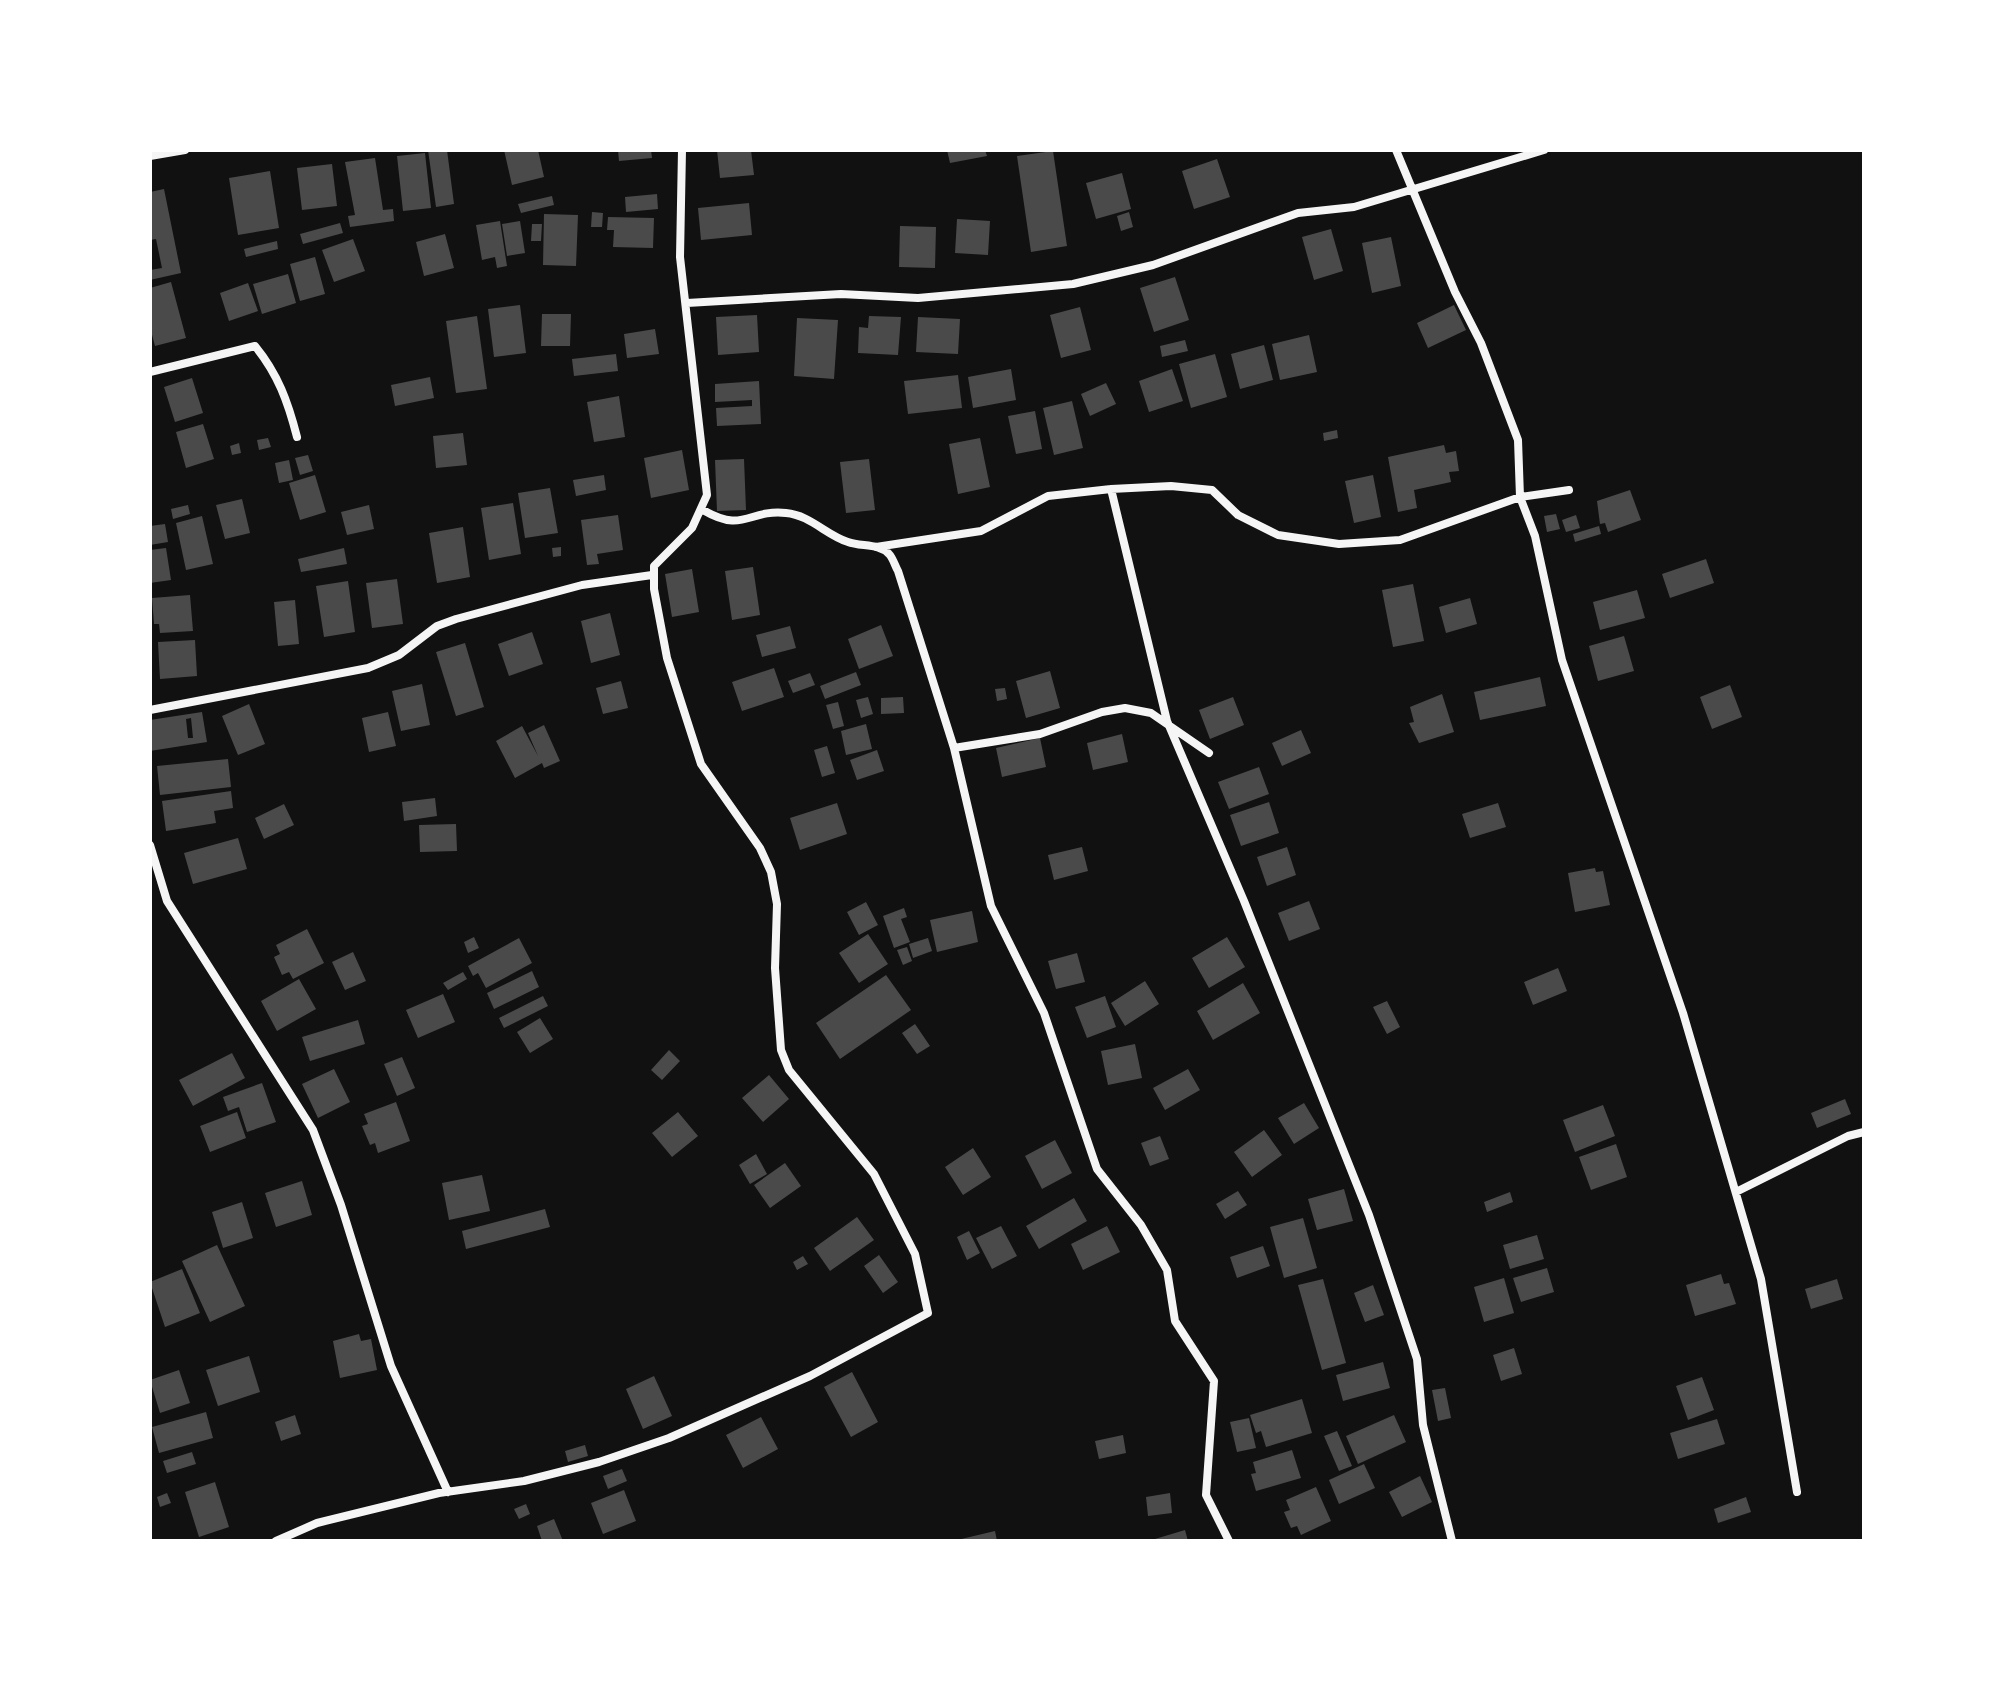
<svg xmlns="http://www.w3.org/2000/svg" width="2014" height="1691" font-family="Ubuntu,sans-serif">
<style>
.building{fill:#4a4a4a;fill-rule:evenodd}
.lines{fill:none;stroke-linecap:round;stroke-linejoin:round}
.minor{stroke:#f5f5f5;stroke-width:8}
</style>
<rect width="100%" height="100%" fill="#111"/>
<!-- building -->
<path class="building" d="M428 150H447L454 204 436 207Z
M504 150H538L544 177 512 185Z
M618 150H651L652 158 619 161Z
M717 150H751L754 175 720 178Z
M947 150H985L987 156 950 163Z
M1053 151 1067 246 1031 252 1017 156Z
M425 153 431 208 403 211 397 156Z
M375 158 383 210 393 209 394 221 350 227 348 216 355 215 345 162Z
M1217 159 1230 197 1194 209 1182 171Z
M332 164 337 206 302 210 297 168Z
M270 171 279 228 238 235 229 178Z
M1122 173 1131 209 1096 219 1086 183Z
M164 189 181 273 150 280V270L162 268 156 239 150 240V192Z
M657 194 658 209 626 212 625 197Z
M552 196 554 205 521 213 518 204Z
M749 203 752 235 701 240 698 208Z
M592 212 603 213 602 227H591Z
M1129 212 1133 227 1121 231 1117 216Z
M544 214 578 215 576 266 543 265Z
M608 217 654 218 653 248 613 247 614 230H607Z
M957 219 990 221 988 255 955 253Z
M500 221 507 266 497 268 495 257 482 260 476 225Z
M520 221 525 253 507 256 502 224Z
M340 223 343 233 303 244 300 234Z
M532 224H542L541 241H531Z
M900 226 936 227 935 268 899 267Z
M1331 229 1343 271 1314 280 1302 237Z
M445 234 454 268 424 276 416 242Z
M1391 237 1401 286 1372 293 1362 243Z
M353 239 365 271 334 282 322 250Z
M277 241 278 249 246 257 244 249Z
M315 257 325 294 300 301 290 264Z
M288 274 296 303 262 314 253 284Z
M1175 277 1189 320 1154 332 1140 288Z
M171 282 186 338 155 346 150 327V288Z
M248 283 258 311 229 321 220 293Z
M520 305 526 353 494 357 488 309Z
M1454 305 1466 330 1428 348 1417 323Z
M1080 307 1091 350 1061 358 1050 315Z
M542 314H571L570 346H541Z
M757 315 759 352 718 355 716 317Z
M477 316 487 389 456 393 446 321Z
M869 316 901 317 898 355 858 353 859 327 868 328Z
M918 317 960 319 958 354 916 352Z
M797 318 838 320 834 379 794 376Z
M655 329 659 354 627 358 624 334Z
M1309 335 1317 372 1280 380 1272 344Z
M1185 340 1188 351 1162 357 1160 346Z
M1264 345 1273 380 1240 389 1231 354Z
M616 354 618 371 574 376 572 359Z
M1215 354 1227 397 1191 408 1179 364Z
M1011 369 1016 400 973 408 968 377Z
M1172 369 1183 401 1149 412 1139 381Z
M958 375 962 408 908 414 904 381Z
M430 377 434 398 395 406 391 385Z
M192 378 203 413 175 422 164 387Z
M759 381 761 424 717 426 716 408 752 406V400L715 402V384Z
M1106 383 1116 404 1090 416 1081 394Z
M619 396 625 437 594 442 587 402Z
M1072 401 1083 448 1054 455 1043 408Z
M1035 411 1042 449 1016 454 1008 416Z
M203 424 214 459 186 468 176 432Z
M1337 430 1338 438 1324 441 1323 433Z
M463 433 467 465 436 468 433 436Z
M268 438 271 447 259 450 257 440Z
M980 438 990 487 958 494 949 444Z
M239 443 241 453 232 455 230 446Z
M1444 445 1446 453 1456 451 1459 471 1449 472 1451 482 1414 490 1417 508 1398 512 1388 457Z
M682 450 689 490 651 498 644 458Z
M308 455 313 471 300 475 295 458Z
M744 459 746 510 717 511 715 460Z
M869 459 875 510 846 513 840 462Z
M289 460 293 480 279 483 275 463Z
M315 475 326 512 300 520 289 483Z
M604 475 606 490 576 496 573 480Z
M1373 475 1381 517 1354 523 1345 481Z
M550 488 558 533 525 538 518 493Z
M1630 490 1641 520 1608 532 1605 523 1600 524 1597 501Z
M242 499 250 533 225 539 216 505Z
M513 503 521 554 489 560 481 508Z
M188 505 190 514 173 519 171 509Z
M369 505 374 529 347 535 341 512Z
M1556 514 1560 529 1547 532 1544 516Z
M618 515 623 550 597 554 599 564 587 565 581 520Z
M1576 515 1580 528 1566 532 1562 520Z
M202 516 213 564 186 570 176 523Z
M165 524 168 542 150 545V526Z
M1599 526 1601 534 1575 542 1573 534Z
M463 527 470 577 437 583 429 533Z
M561 547V556L553 557 552 548Z
M166 548 171 580 150 583V550Z
M344 548 347 564 301 572 298 559Z
M1706 559 1714 583 1670 598 1662 574Z
M753 567 760 615 732 620 725 571Z
M692 569 699 612 672 617 665 574Z
M397 579 403 624 372 628 366 583Z
M348 581 355 632 324 637 316 586Z
M1413 584 1424 641 1393 647 1382 590Z
M1637 590 1645 618 1600 630 1593 602Z
M190 595 193 631 160 633 159 624H154L152 598Z
M1470 598 1477 624 1446 633 1439 607Z
M295 600 299 644 278 646 274 602Z
M610 613 620 655 591 663 581 621Z
M881 625 893 656 859 669 848 639Z
M790 626 796 648 762 657 756 635Z
M532 632 543 664 509 676 498 644Z
M1624 636 1634 671 1598 681 1589 646Z
M195 640 197 676 160 679 158 642Z
M465 643 484 707 456 716 436 652Z
M774 668 784 697 742 711 732 682Z
M1050 671 1060 708 1026 718 1016 681Z
M856 672 861 685 825 699 820 686Z
M810 673 815 685 793 693 788 681Z
M1540 677 1546 706 1480 720 1474 692Z
M621 681 628 708 603 714 596 688Z
M422 684 430 725 401 731 392 691Z
M1730 685 1742 717 1712 729 1700 697Z
M1005 688 1007 699 997 701 995 689Z
M1442 694 1454 732 1419 743 1409 723 1414 722 1410 707Z
M868 697 873 714 861 718 856 700Z
M903 697 904 713 881 714V698Z
M1233 697 1244 725 1210 739 1199 710Z
M838 702 844 726 833 729 826 705Z
M249 704 265 744 238 755 222 716Z
M202 712 207 742 150 751V720ZM191 718 193 738H188L186 719Z
M388 712 396 746 369 752 362 718Z
M866 724 872 749 846 755 841 731Z
M544 725 560 761 544 768 542 763 515 778 496 741 522 726 538 756 528 733Z
M1301 730 1311 753 1282 766 1272 743Z
M1122 734 1128 762 1093 770 1087 743Z
M1040 738 1046 767 1002 777 996 748Z
M827 746 835 773 822 777 814 750Z
M877 750 884 771 857 780 850 760Z
M228 759 231 787 160 795 157 766Z
M1259 767 1269 794 1229 809 1218 782Z
M231 791 233 808 214 811 216 823 166 831 162 801Z
M435 798 437 816 404 821 402 802Z
M1269 802 1279 833 1241 846 1230 815Z
M837 803 847 834 800 850 790 818Z
M1498 803 1506 827 1470 838 1462 814Z
M284 804 294 825 264 839 255 818Z
M456 824 457 851 420 852 419 825Z
M238 838 247 869 193 884 184 853Z
M1082 847 1088 871 1054 880 1048 855Z
M1287 847 1296 875 1267 886 1257 857Z
M1595 868 1596 872 1603 871 1610 905 1575 912 1568 873Z
M1309 901 1320 929 1289 941 1278 913Z
M866 902 878 925 859 935 847 912Z
M904 908 907 917 901 919 910 942 894 948 883 916Z
M972 911 978 942 937 952 930 920Z
M307 929 324 963 293 979 289 972 282 975 274 957 280 954 276 945Z
M868 934 888 964 859 983 839 953Z
M474 937 479 948 468 953 464 942Z
M1227 937 1245 967 1209 988 1192 958Z
M519 938 532 963 486 988 478 973 473 976 468 966Z
M928 938 932 951 913 958 909 944Z
M907 947 912 961 903 965 897 950Z
M353 952 366 981 345 990 332 962Z
M1077 953 1085 982 1056 989 1048 961Z
M1558 968 1567 991 1533 1005 1524 982Z
M532 971 539 987 494 1009 487 993Z
M463 972 467 979 448 990 443 983Z
M886 975 911 1010 840 1059 816 1023Z
M299 979 316 1009 277 1031 261 1001Z
M1145 981 1159 1004 1125 1026 1111 1003Z
M1243 983 1260 1013 1213 1040 1197 1011Z
M443 994 455 1022 418 1038 406 1010Z
M543 996 548 1006 504 1028 499 1018Z
M1105 996 1116 1027 1087 1038 1075 1007Z
M1387 1001 1400 1027 1387 1034 1373 1007Z
M540 1018 553 1039 530 1053 517 1032Z
M358 1020 365 1044 310 1061 302 1037Z
M915 1024 930 1046 917 1054 902 1033Z
M1135 1044 1142 1078 1108 1085 1101 1051Z
M669 1050 680 1061 662 1080 651 1070Z
M232 1053 245 1078 193 1106 179 1080Z
M402 1057 415 1088 397 1096 384 1064Z
M334 1069 350 1102 318 1118 302 1084Z
M1188 1069 1200 1090 1165 1110 1153 1088Z
M769 1075 789 1099 763 1122 742 1098Z
M262 1083 276 1122 247 1132 239 1107 228 1111 223 1097Z
M1845 1099 1851 1114 1817 1128 1811 1113Z
M396 1102 410 1141 378 1153 375 1143 370 1145 362 1126 368 1124 364 1114Z
M1304 1103 1319 1128 1294 1144 1278 1118Z
M1603 1105 1615 1136 1575 1152 1563 1120Z
M237 1112 246 1138 210 1152 200 1126Z
M678 1112 698 1136 672 1157 652 1133Z
M1264 1130 1282 1155 1252 1177 1234 1152Z
M1160 1136 1169 1159 1150 1166 1141 1143Z
M1055 1140 1072 1173 1042 1189 1025 1156Z
M1616 1144 1627 1177 1591 1190 1579 1157Z
M973 1148 991 1177 963 1195 945 1167Z
M756 1154 767 1174 750 1184 739 1165Z
M785 1163 801 1186 770 1208 754 1185Z
M482 1175 490 1211 449 1220 442 1183Z
M302 1181 312 1215 276 1227 265 1193Z
M1344 1189 1353 1221 1317 1230 1308 1199Z
M1238 1191 1247 1205 1225 1219 1216 1204Z
M1510 1192 1513 1202 1487 1212 1484 1202Z
M1074 1198 1087 1221 1039 1249 1026 1226Z
M242 1202 253 1238 223 1248 212 1212Z
M545 1209 550 1227 466 1249 462 1231Z
M857 1217 874 1240 830 1271 814 1248Z
M1303 1218 1317 1268 1284 1278 1270 1227Z
M1001 1226 1017 1256 992 1269 976 1238Z
M1107 1226 1120 1252 1083 1270 1071 1244Z
M969 1231 980 1253 967 1260 957 1237Z
M1537 1235 1544 1259 1510 1269 1503 1245Z
M217 1245 245 1306 210 1322 182 1261Z
M1263 1246 1270 1266 1237 1278 1230 1257Z
M879 1255 898 1282 883 1293 864 1266Z
M803 1256 808 1264 797 1270 793 1262Z
M1547 1268 1554 1292 1521 1302 1513 1278Z
M182 1269 200 1313 165 1327 150 1282Z
M1721 1274 1724 1284 1729 1283 1736 1304 1695 1316 1686 1285Z
M1504 1278 1514 1313 1484 1322 1474 1287Z
M1323 1279 1346 1363 1322 1370 1298 1285Z
M1837 1279 1843 1299 1811 1309 1805 1289Z
M1373 1285 1384 1315 1365 1322 1354 1293Z
M359 1334 361 1341 371 1339 377 1370 340 1378 333 1341Z
M1514 1348 1522 1374 1501 1381 1493 1355Z
M249 1356 260 1392 218 1406 206 1370Z
M1383 1362 1390 1388 1343 1401 1336 1375Z
M179 1370 190 1403 160 1413 150 1380Z
M852 1372 878 1422 851 1437 824 1387Z
M654 1376 672 1416 643 1429 626 1389Z
M1702 1377 1714 1410 1688 1420 1676 1386Z
M1445 1388 1451 1418 1438 1421 1432 1390Z
M1302 1399 1312 1433 1266 1447 1261 1431 1256 1433 1250 1415Z
M206 1412 213 1438 159 1453 152 1427Z
M295 1415 301 1434 281 1441 275 1422Z
M1394 1415 1406 1442 1358 1464 1346 1436Z
M761 1417 778 1449 743 1468 726 1435Z
M1249 1418 1256 1448 1237 1452 1230 1422Z
M1717 1419 1725 1444 1678 1459 1670 1433Z
M1337 1431 1352 1466 1339 1471 1324 1436Z
M1123 1435 1126 1453 1099 1459 1095 1441Z
M585 1445 588 1456 568 1462 565 1451Z
M1292 1450 1301 1478 1256 1491 1251 1474 1256 1473 1253 1462Z
M192 1452 196 1464 167 1473 163 1461Z
M1364 1464 1375 1488 1339 1504 1329 1480Z
M622 1469 627 1481 608 1489 603 1476Z
M1420 1476 1432 1502 1402 1517 1389 1492Z
M215 1482 229 1527 199 1537 185 1492Z
M1316 1487 1331 1521 1301 1535 1297 1526 1291 1528 1284 1512 1290 1510 1286 1500Z
M624 1490 636 1521 603 1534 591 1503Z
M167 1493 171 1503 160 1507 157 1497Z
M1170 1493 1172 1513 1148 1516 1146 1497Z
M1746 1497 1751 1512 1718 1523 1714 1509Z
M526 1504 530 1514 519 1519 514 1509Z
M554 1519 563 1541H542L537 1526Z
M1185 1530 1188 1541H1156L1155 1539Z
M995 1531 997 1541H957V1540Z"/>
<g class="lines">
<!-- minor -->
<path class="minor" d="M1396 150 1455 292 1481 343 1518 440 1520 497 1569 490
M150 156 185 150
M687 303 841 294 918 298 1073 284 1153 265 1298 213 1354 207 1544 150
M150 372 255 346C278 374 288 402 297 437
M1111 489 1167 721 1244 901 1369 1215 1417 1359 1423 1425 1452 1541
M703 510C744 534 748 509 786 513 810 515 826 535 848 542 861 547 879 543 889 554 893 558 895 566 898 571L954 748 991 906 1044 1013 1097 1169 1141 1225 1167 1270 1175 1321 1214 1381 1206 1495 1229 1541
M876 547 981 531 1048 496 1111 489 1171 486 1212 490 1238 515 1278 535 1339 544 1400 540 1520 497 1535 536 1562 660 1683 1013 1761 1279 1797 1492
M150 710 368 668 399 655 437 626 456 619 582 585 652 575
M954 748 1040 734 1102 712 1125 708 1151 713 1209 753
M150 845 167 901 313 1130 341 1205 391 1366 448 1492
M1736 1192 1848 1136 1864 1132
M276 1541 317 1523 439 1493 524 1481 599 1462 669 1438 810 1376 928 1313 915 1254 874 1174 789 1070 781 1050 775 968 777 904 771 872 760 848 701 764 667 658 654 589V566L692 528 707 495 680 257 682 150"/>
</g>
<!-- border -->
<rect width="2014" height="1691" fill="none" stroke="#ffffff" stroke-width="304"/>
</svg>
